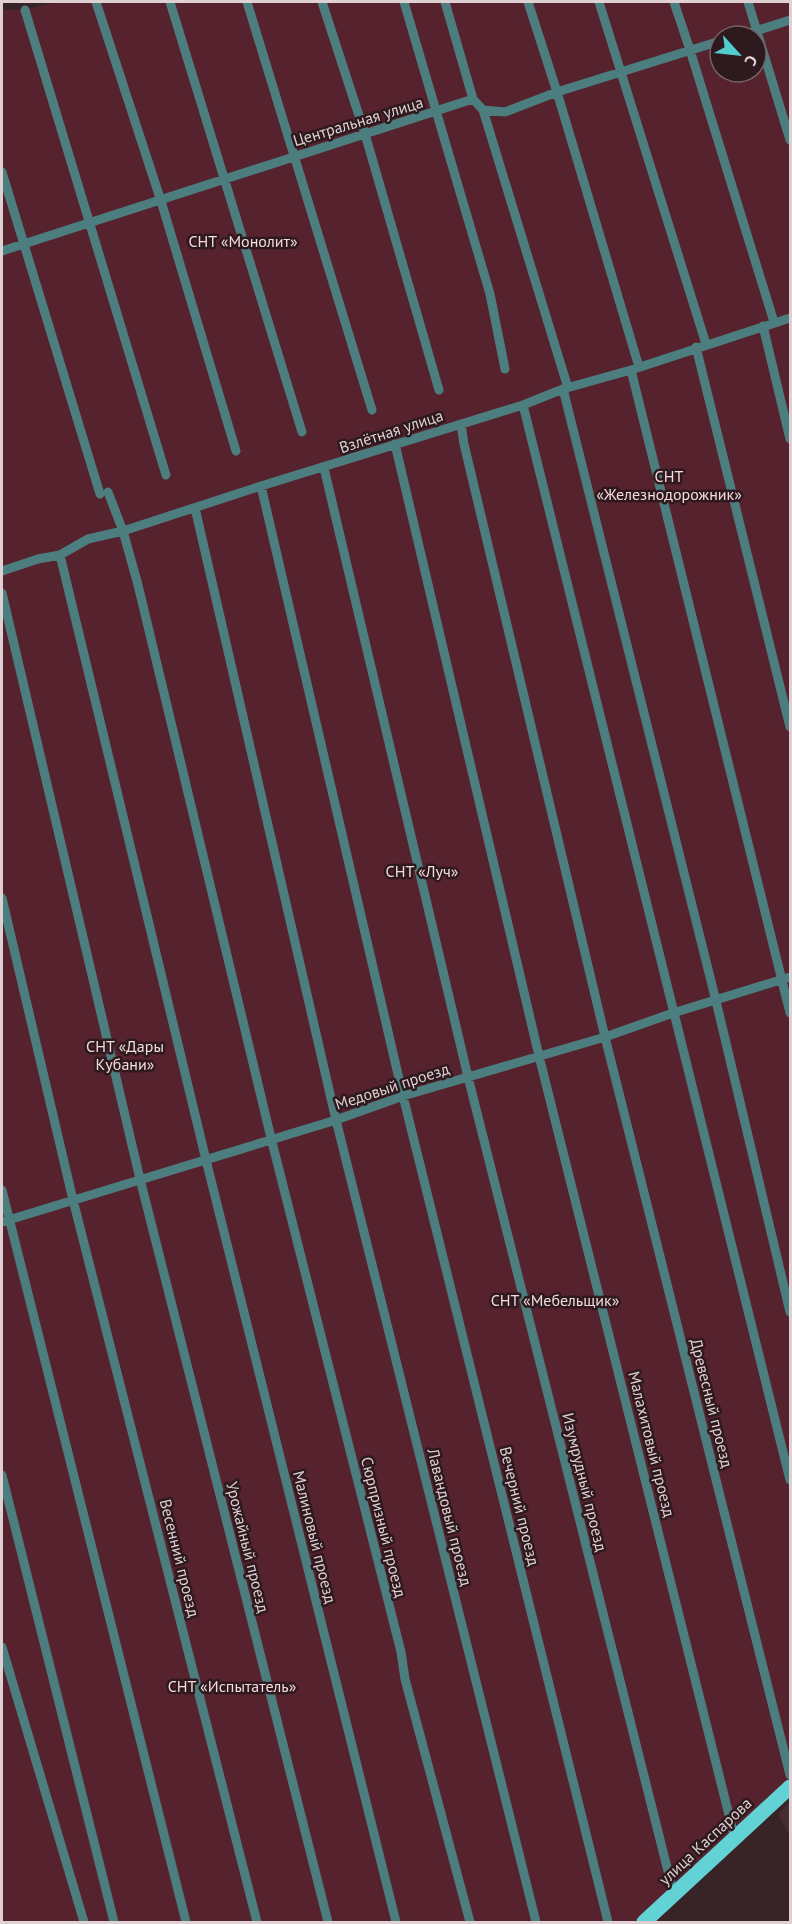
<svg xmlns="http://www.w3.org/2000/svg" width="792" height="1924" font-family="'PT Sans',sans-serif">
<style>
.built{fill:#462b30}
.green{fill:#56222d;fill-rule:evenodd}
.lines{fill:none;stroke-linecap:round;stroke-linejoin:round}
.minor{stroke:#4c7e7f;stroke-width:9}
.primary{stroke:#62d2d4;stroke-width:15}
.labels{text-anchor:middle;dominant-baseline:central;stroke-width:5;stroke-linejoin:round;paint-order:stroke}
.street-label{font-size:16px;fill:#dfd1d3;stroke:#2e1a1e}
.park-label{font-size:16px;fill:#f4dadd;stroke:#2e1a1e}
</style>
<rect width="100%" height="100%" fill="#382427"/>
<!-- built -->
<path class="built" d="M790 1801V1834L788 1833 778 1814Z"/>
<!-- green -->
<path class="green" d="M56 2H790V1787L644 1922H2V10H25ZM720 36H756V72H720Z"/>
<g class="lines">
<!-- minor -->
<path class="minor" d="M96 2 161 201 236 451
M170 2 302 432
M247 2 372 410
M322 2 365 134 439 390
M404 2 490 294 505 369
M445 2 473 99
M528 2 557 92 639 367
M599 2 706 344
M674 2 690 50 774 322
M748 2 790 140
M25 10 166 475
M740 36 790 20
M483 110 568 388
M2 172 100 494
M2 251 473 99 483 110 505 112 557 92 720 41
M763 326 790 439
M696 347 790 727
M631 370 790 1013
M563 389 716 1001 790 1312
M523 405 790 1480
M461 424 464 444 605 1037 790 1775
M395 444 539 1056 735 1839
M324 468 468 1077 674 1895
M261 486 403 1096 608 1922
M108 492 123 531 138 585 271 1138 401 1652 405 1679 470 1922
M195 508 336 1120 536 1922
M60 555 206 1160 396 1922
M2 571 38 559 60 555 88 539 123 531 261 486 523 405 563 389 631 370 790 318
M2 593 140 1179 328 1922
M2 898 73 1200 257 1922
M2 1190 186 1922
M2 1222 336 1120 403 1096 605 1037 673 1013 790 977
M2 1475 114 1922
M2 1647 84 1922"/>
<!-- primary -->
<path class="primary" d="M644 1922 790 1787"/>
</g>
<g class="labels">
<!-- street labels -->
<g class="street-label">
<text transform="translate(358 121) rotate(-17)">Центральная улица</text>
<text transform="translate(391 431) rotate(-18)">Взлётная улица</text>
<text transform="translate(392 1086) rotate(-18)">Медовый проезд</text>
<text transform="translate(712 1403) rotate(76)">Древесный проезд</text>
<text transform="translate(652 1444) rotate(76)">Малахитовый проезд</text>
<text transform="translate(585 1482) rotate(76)">Изумрудный проезд</text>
<text transform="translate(520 1506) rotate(76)">Вечерний проезд</text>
<text transform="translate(450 1517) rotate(76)">Лавандовый проезд</text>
<text transform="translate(384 1527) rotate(76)">Сюрпризный проезд</text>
<text transform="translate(315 1537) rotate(76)">Малиновый проезд</text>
<text transform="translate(248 1547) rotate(76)">Урожайный проезд</text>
<text transform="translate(180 1558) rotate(76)">Весенний проезд</text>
<text transform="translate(705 1841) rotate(-43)">улица Каспарова</text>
</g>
<!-- park labels -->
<g class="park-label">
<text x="243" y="241">СНТ «Монолит»</text>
<text x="669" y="476">СНТ<tspan x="669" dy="18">«Железнодорожник»</tspan></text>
<text x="422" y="871">СНТ «Луч»</text>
<text x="125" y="1046">СНТ «Дары<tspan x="125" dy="18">Кубани»</tspan></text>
<text x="555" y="1300">СНТ «Мебельщик»</text>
<text x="232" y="1686">СНТ «Испытатель»</text>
</g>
</g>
<!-- border -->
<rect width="792" height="1924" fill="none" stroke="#dfd1d3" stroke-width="6"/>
<!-- north arrow -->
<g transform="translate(738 54) rotate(117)"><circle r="28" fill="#2e1a1e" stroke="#756366" stroke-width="1.5"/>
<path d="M0-4.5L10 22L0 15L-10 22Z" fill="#52cdcf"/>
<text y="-9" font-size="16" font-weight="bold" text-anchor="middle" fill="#dfd1d3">С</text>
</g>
</svg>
